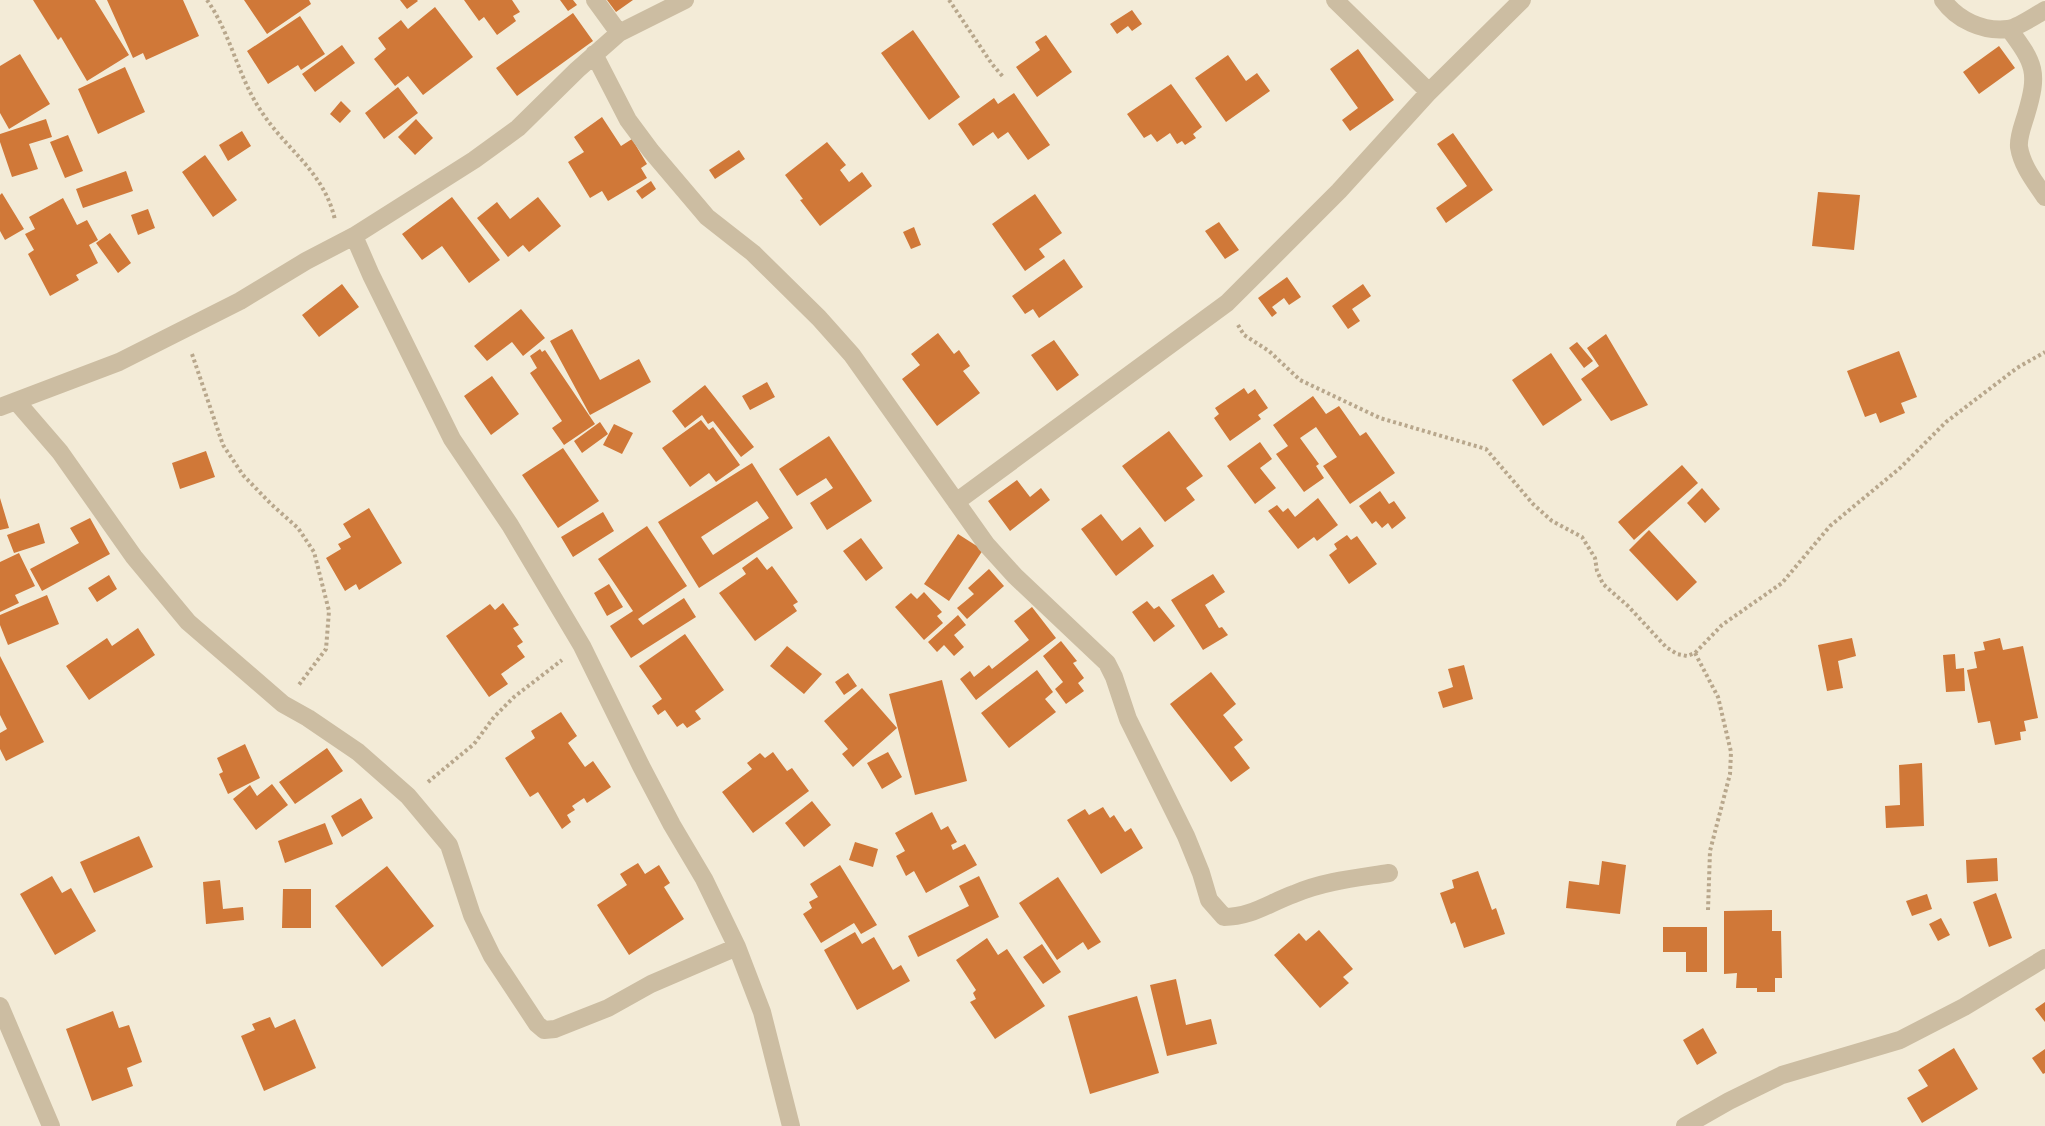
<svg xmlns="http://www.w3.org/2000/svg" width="2045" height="1126" font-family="Cabin,sans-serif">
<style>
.building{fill:#d07838;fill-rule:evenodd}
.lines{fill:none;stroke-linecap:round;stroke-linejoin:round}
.path{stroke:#b8a78c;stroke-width:4;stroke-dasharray:3 3;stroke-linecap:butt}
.minor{stroke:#ccbda2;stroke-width:18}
</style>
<rect width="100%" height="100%" fill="#f3ebd7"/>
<!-- building -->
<path class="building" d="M33 0H95L129 55 87 81 61 37 58 40Z
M107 0H183L199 36 146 60 143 53 133 58Z
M244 0H309L311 4 267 34Z
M400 0H417L418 1 407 9Z
M464 0H512L520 12 513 16 516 21 497 35 484 17 479 21Z
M560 0H573L577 5 568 11Z
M607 0H633L616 12Z
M435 7 473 57 423 95 408 76 395 86 374 59 386 49 378 38 401 20 408 29Z
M1132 10 1142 24 1132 31 1128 26 1117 34 1110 24Z
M573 13 593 41 517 96 496 68Z
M300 16 325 54 301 70 298 65 268 84 247 51Z
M913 30 960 97 929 120 881 53Z
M1046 35 1072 72 1037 97 1016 67 1040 50 1035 42Z
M342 45 355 63 315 92 302 74Z
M1999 46 2015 68 1979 94 1963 72Z
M1358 49 1394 100 1350 131 1342 120 1358 108 1330 69Z
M20 54 50 104 9 129 0 113V66Z
M1228 55 1246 81 1257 73 1270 91 1226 122 1195 78Z
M125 67 145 112 98 134 78 89Z
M1171 84 1202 127 1193 134 1196 138 1185 145 1182 141 1177 144 1170 133 1157 142 1151 134 1144 138 1127 114Z
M398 87 418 113 384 139 365 113Z
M1014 93 1050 145 1028 160 1008 132 998 139 993 132 973 146 958 124 994 98 998 104Z
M341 101 351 111 340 123 330 114Z
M602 117 621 146 632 139 647 164 641 168 647 178 608 201 602 191 590 198 568 162 584 152 574 137Z
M46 119 52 137 29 144 38 169 12 177 0 142V134Z
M416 119 433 138 415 155 398 137Z
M242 131 251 146 228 161 219 145Z
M1453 133 1493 190 1446 223 1436 208 1467 186 1437 144Z
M68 135 83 171 65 178 50 142Z
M827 142 846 165 840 170 849 182 862 172 872 186 820 226 800 200 803 199 785 175Z
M739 150 745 159 715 179 709 170Z
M205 155 237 200 213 217 182 172Z
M126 171 133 191 83 208 76 189Z
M651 181 656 189 642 199 636 191Z
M1818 192 1860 195 1854 250 1812 246Z
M2 193 24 229 5 240 0 231V195Z
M1035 194 1062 233 1039 249 1045 257 1025 271 992 224Z
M452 197 500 260 469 283 442 246 422 260 402 234Z
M538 197 561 226 529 252 523 245 508 257 477 218 497 202 510 219Z
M63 198 77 225 87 220 98 240 89 245 98 263 76 275 79 280 50 296 28 254 34 250 25 234 35 229 29 217Z
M148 209 155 228 138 235 131 215Z
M1219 222 1239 250 1225 259 1205 231Z
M914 227 921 245 911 249 903 232Z
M110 233 131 263 118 273 96 243Z
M1064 259 1083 287 1039 318 1033 309 1025 314 1012 296Z
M1287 277 1301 297 1289 305 1284 298 1272 307 1277 313 1272 317 1258 298Z
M342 284 359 307 319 337 302 315Z
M1363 284 1371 296 1352 309 1360 321 1348 329 1332 306Z
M521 309 545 338 523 356 512 342 487 361 474 346Z
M572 329 600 380 639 359 651 382 590 415 550 341Z
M938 333 954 354 959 350 970 366 963 371 980 393 937 426 902 379 920 365 911 354Z
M1606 334 1648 405 1611 421 1581 379 1599 366 1587 348Z
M1054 340 1079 375 1057 391 1031 355Z
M1577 342 1593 361 1584 368 1569 348Z
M540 349 542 352 545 350 595 424 564 445 552 428 562 421 530 373 537 368 530 356Z
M1899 351 1917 397 1901 403 1905 413 1880 423 1876 413 1865 417 1847 371Z
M1551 353 1582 400 1543 426 1512 380Z
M492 376 519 414 491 435 464 396Z
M767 382 775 397 750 410 742 396Z
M705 385 754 447 741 457 713 421 708 424 702 415 685 428 672 411Z
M1244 388 1248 394 1255 389 1268 408 1258 415 1261 419 1230 441 1214 418 1219 414 1215 408Z
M1313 396 1326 414 1339 406 1360 436 1366 432 1395 473 1350 504 1323 466 1337 457 1316 427 1300 438 1319 464 1316 466 1324 478 1304 492 1276 454 1288 446 1273 425Z
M701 420 709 430 713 427 740 465 716 482 709 473 690 487 662 448Z
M600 422 608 434 582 453 574 441Z
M614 424 633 433 622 454 603 445Z
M1169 431 1203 476 1186 488 1195 500 1165 522 1122 466Z
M829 436 872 501 827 530 810 503 833 488 826 478 797 496 779 469Z
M1260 442 1272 459 1260 468 1276 488 1255 504 1227 466Z
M563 448 599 501 558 528 522 475Z
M206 451 215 477 180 489 172 463Z
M752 463 793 528 699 588 658 522ZM757 501 769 518 713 555 701 537Z
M1682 465 1698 483 1634 540 1618 522Z
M1017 480 1030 497 1041 488 1050 500 1010 531 988 501Z
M1702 488 1720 509 1705 523 1687 503Z
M1380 491 1389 504 1394 501 1406 518 1392 529 1388 523 1382 528 1376 521 1372 524 1359 506Z
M0 498 9 528 0 530Z
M1318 498 1338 525 1317 541 1314 537 1298 549 1268 511 1277 505 1283 512 1288 508 1295 517Z
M369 508 402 563 359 590 356 584 345 591 326 558 341 549 338 544 351 537 343 524Z
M603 512 614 531 573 557 561 537Z
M1101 514 1122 541 1140 527 1154 546 1116 576 1081 529Z
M90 518 110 554 42 591 30 569 79 543 70 528Z
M39 523 45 543 14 553 7 535Z
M647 526 687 586 638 619 643 625 684 598 696 617 631 658 610 626 633 611 598 559Z
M1649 530 1697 582 1677 601 1629 550Z
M958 534 983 550 949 601 924 584Z
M1347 535 1351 540 1357 536 1377 564 1349 584 1329 555 1337 549 1334 544Z
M861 538 883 568 866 581 843 551Z
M19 553 35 586 15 595 19 603 0 612V562Z
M757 557 767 570 772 566 798 602 793 605 797 611 755 641 719 593 746 574 742 568Z
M989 569 1004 586 967 619 957 608 974 594 968 588Z
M1213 574 1225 592 1205 605 1219 628 1222 627 1228 635 1203 650 1171 600Z
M109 575 117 589 97 602 88 588Z
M609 584 623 607 607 616 594 593Z
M924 592 942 612 937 616 943 623 924 640 895 607 911 593 917 599Z
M47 595 59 624 8 645 0 625V615Z
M1147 601 1154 609 1159 606 1175 626 1154 642 1132 612Z
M503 603 519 625 513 628 523 642 517 646 525 657 501 674 508 684 489 697 446 636 490 604 495 610Z
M1032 607 1056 638 976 700 960 679 970 671 974 677 989 665 992 669 1029 640 1014 621Z
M958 615 966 625 954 635 964 647 954 656 944 645 937 652 928 642Z
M138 628 155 655 89 700 66 666 107 638 112 646Z
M685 634 724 690 695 711 701 719 687 728 683 723 677 727 665 710 658 715 652 706 662 699 639 666Z
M1852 638 1856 656 1838 661 1843 688 1827 691 1818 645Z
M2000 638 2003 650 2023 646 2038 718 2024 721 2026 731 2020 732 2021 740 1995 745 1990 721 1978 723 1967 670 1977 668 1974 652 1985 650 1983 642Z
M1061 641 1077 661 1073 663 1084 678 1078 683 1084 691 1066 704 1055 689 1063 682 1043 656Z
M787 646 822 674 804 694 770 666Z
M1955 654 1956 669 1964 668 1965 691 1946 692 1943 655Z
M0 656 44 742 6 761 0 749V733L7 729 0 715Z
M1464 665 1473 699 1443 708 1438 692 1453 687 1448 669Z
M1037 670 1053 692 1045 699 1056 712 1009 748 981 713Z
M1211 672 1236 704 1223 715 1243 740 1234 747 1250 768 1231 782 1170 704Z
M848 673 857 686 844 695 835 682Z
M942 680 967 781 915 795 889 694Z
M862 688 897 728 853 767 842 754 848 749 824 721Z
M561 712 577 736 568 743 585 767 593 761 611 787 587 803 584 798 572 806 575 810 567 815 571 822 562 829 538 792 530 797 505 758 535 738 531 731Z
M245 744 260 778 228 794 219 774 223 772 217 758Z
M327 748 343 771 295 804 279 782Z
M773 752 787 771 792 768 809 791 753 833 722 792 752 769 747 763 760 753 765 758Z
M888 752 902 777 882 789 867 763Z
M1922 763 1924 826 1886 828 1885 806 1900 805 1899 765Z
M272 784 288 805 256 830 233 799 250 785 257 796Z
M361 798 373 818 342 837 331 816Z
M812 801 831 825 804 847 785 823Z
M1103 807 1110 818 1114 815 1125 832 1131 828 1143 848 1101 874 1067 820 1085 809 1089 815Z
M932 812 941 830 948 826 957 842 951 845 953 850 965 844 977 865 926 893 914 871 906 876 896 856 905 851 895 833Z
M325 823 333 844 285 863 278 841Z
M139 836 153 867 94 893 80 862Z
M855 842 878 849 873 867 849 860Z
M1997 858 1998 881 1967 883 1966 860Z
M1602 861 1626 865 1620 914 1566 908 1569 881 1599 885Z
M638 863 645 874 659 865 670 883 664 887 684 919 629 955 597 905 627 885 620 874Z
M840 865 877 925 861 934 854 923 821 943 803 914 812 908 809 902 818 897 810 884Z
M387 866 434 926 382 967 335 906Z
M1478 871 1492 910 1496 908 1505 934 1464 948 1455 922 1451 924 1440 893 1454 888 1452 880Z
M52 876 62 893 71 888 96 931 55 955 20 894Z
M979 876 999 917 918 957 908 936 969 906 959 886Z
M1058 877 1101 942 1088 950 1083 942 1057 960 1019 903Z
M220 880 223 909 243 907 244 920 206 924 203 882Z
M283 889H311V928H282Z
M1996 893 2012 938 1989 947 1973 902Z
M1927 894 1932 909 1912 916 1906 901Z
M1772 910V931H1781L1782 978H1775V992H1757V988H1736L1737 973 1724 974V911Z
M1941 918 1950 935 1938 941 1929 924Z
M1663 927H1707V972H1686V952H1663Z
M1319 930 1353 969 1343 977 1349 983 1320 1008 1274 955 1299 933 1306 941Z
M855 932 862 944 874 937 893 970 901 965 910 981 857 1010 824 950Z
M987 938 998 955 1007 949 1045 1006 995 1039 970 1002 976 999 973 993 976 990 956 960Z
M1042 944 1061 972 1043 984 1023 957Z
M1176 979 1186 1025 1211 1019 1217 1044 1167 1056 1150 985Z
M1137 996 1159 1073 1090 1094 1068 1016Z
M2045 1002V1022L2035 1009Z
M113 1011 119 1028 129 1025 142 1062 127 1068 133 1086 92 1101 66 1029Z
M270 1017 275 1028 295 1019 316 1068 264 1091 241 1036 255 1030 252 1024Z
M1703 1028 1717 1053 1697 1065 1683 1040Z
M1954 1048 1978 1089 1922 1123 1907 1098 1928 1086 1918 1070Z
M2045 1049V1073L2043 1074 2032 1058Z"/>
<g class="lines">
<!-- path -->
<path class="path" d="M207 0C231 34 238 77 261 111 287 151 324 171 335 220
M949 0 992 64 1004 78
M1238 325 1244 335 1269 351 1300 380 1380 418 1486 449 1533 504 1552 521 1582 537 1595 558 1597 571 1603 584 1628 606 1666 647 1677 654 1687 656 1695 653 1722 625 1782 583 1830 526 1900 468 1946 422 2017 368 2045 352
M192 354 223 445 243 475 271 504 298 528 314 552 329 611 326 649 298 686
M1695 653 1718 697 1731 752 1730 774 1710 851 1708 910
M428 782 474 744 494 717 514 697 562 660"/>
<!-- minor -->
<path class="minor" d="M595 0 619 33
M1335 0 1429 92
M1943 0C1957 20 1983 32 2008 29 2017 28 2036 15 2045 10
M2009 29C2035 64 2039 72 2026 115 2023 125 2018 137 2019 147 2022 166 2035 182 2045 197
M594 54 628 120 651 151 707 217 753 253 819 318 852 355 986 544 1015 576 1107 663 1114 677 1128 719 1186 836 1201 873 1209 900 1224 917C1251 917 1269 903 1294 894 1324 881 1357 878 1389 873
M354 236 371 275 452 439 510 525 582 646 641 766 672 825 704 879 737 947 762 1012 791 1126
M16 401 60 452 134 557 188 622 283 704 308 718 358 752 408 796 449 845 472 915 492 956 537 1024 544 1030 555 1029 608 1008 651 984 737 947
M0 407 119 362 240 301 306 261 354 236 474 160 518 128 577 70 619 33 685 0
M956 502 1227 303 1339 191 1429 92 1522 0
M0 1006 51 1126
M1685 1126 1729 1101 1782 1075 1900 1040 1964 1007 2045 958"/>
</g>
</svg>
